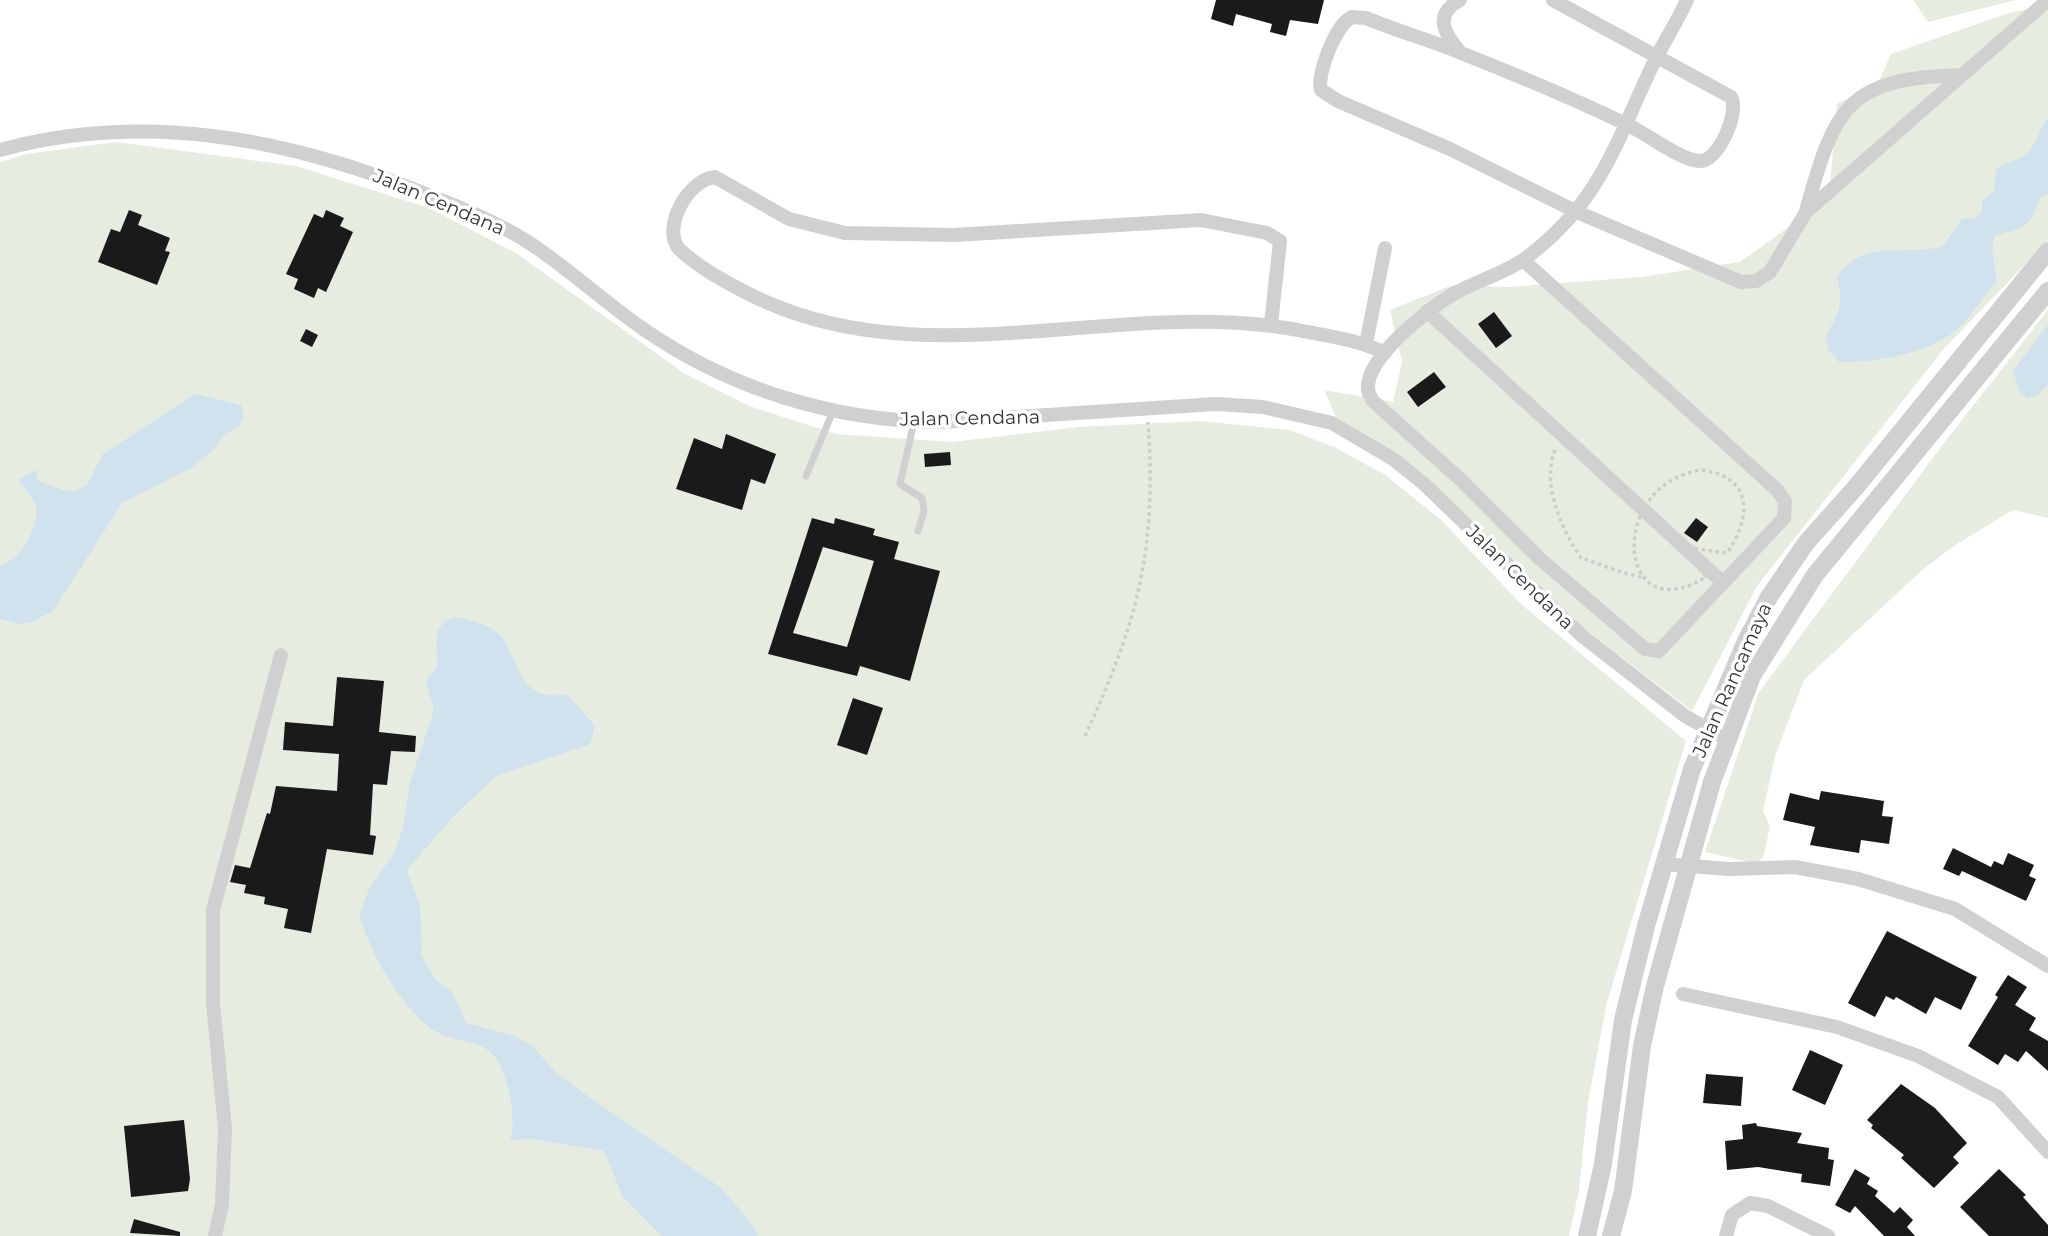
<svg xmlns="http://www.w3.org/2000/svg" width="2048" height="1236" font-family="Montserrat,sans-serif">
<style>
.green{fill:#e6ecdf}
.water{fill:#cfe2ee}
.building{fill:#1a1a1a;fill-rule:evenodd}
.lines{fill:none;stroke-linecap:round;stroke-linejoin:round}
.path{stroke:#cdcdcd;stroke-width:3.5;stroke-dasharray:3.5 3.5;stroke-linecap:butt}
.service{stroke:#d0d0d0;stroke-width:7}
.minor{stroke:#d0d0d0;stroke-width:14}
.tertiary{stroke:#d0d0d0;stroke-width:18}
.labels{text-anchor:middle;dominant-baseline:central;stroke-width:7;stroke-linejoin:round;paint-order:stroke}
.street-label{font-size:19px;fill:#333;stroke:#fff}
</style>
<rect width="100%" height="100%" fill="#fff"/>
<!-- green -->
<path class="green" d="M1913 0H2016L1928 22Z
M2048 5V240L1942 351 1757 586 1692 711 1541 596 1493 544 1338 422 1324 390 1393 402 1402 362 1390 310 1450 286 1509 287 1642 277 1740 262 1829 198 1837 103 1875 90 1891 54 2009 13Z
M116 142 296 166 429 208 516 253 685 374 749 406 836 434 952 442 1079 427 1200 421 1290 430 1334 447 1384 474 1440 519 1521 604 1686 741 1607 1002 1588 1102 1579 1190 1569 1236H0V162L27 154Z
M2048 310V518L2013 510 1955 545 1921 571 1804 680 1775 756 1763 811 1770 826 1764 855 1758 864 1705 852 1759 692 1944 443Z"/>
<!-- water -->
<path class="water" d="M2048 117V193L2040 197C2032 228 2022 228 1994 236L1992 250 1997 281C1983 298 1968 322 1950 335 1923 354 1871 363 1839 362L1828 350 1826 335C1839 314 1844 303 1837 278 1861 238 1902 256 1942 247L1962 219 1974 218 1982 212V202L1994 191 1996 170C2005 162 2011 163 2020 158 2036 150 2038 131 2048 117Z
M2048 325V385L2036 396 2027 398 2019 390 2013 371Z
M195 394 241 405 244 417 238 427 225 434 212 451 191 468 122 503 53 611 32 622 21 624 0 619V565C20 561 39 528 36 508 34 497 24 488 18 480L35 470 38 481 63 490 75 491 87 485 102 455Z
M456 617C470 619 491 625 501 636 517 654 516 688 546 695 553 696 561 695 568 695L595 726 590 744 496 776 451 819 407 870 420 905 422 956 435 979 453 993 466 1023 512 1035 533 1046 556 1073 589 1097 721 1188 744 1214 759 1236H661L623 1197 604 1151 531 1139 510 1140C515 1125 512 1103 508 1087 491 1022 460 1057 422 1021 393 993 371 953 359 915L370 887 393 855 403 828 410 782 434 710 426 682C428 675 437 671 437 664 438 646 430 623 456 617Z"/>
<!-- building -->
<path class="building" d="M1216 0H1324L1318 24 1290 20 1286 36 1270 32 1272 24 1236 14 1233 26 1211 19Z
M129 210 142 215 138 225 170 238 165 251 170 252 157 285 98 262 111 229 120 232Z
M326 210 344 218 340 226 353 232 326 292 318 288 314 298 294 289 298 279 286 274 314 214 323 218Z
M1494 312 1512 336 1496 348 1478 324Z
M306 329 318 335 312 347 300 341Z
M1434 372 1446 387 1418 407 1407 392Z
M726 434 776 454 765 484 751 479 742 510 676 489 694 438 722 449Z
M950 452 951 465 925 467 924 454Z
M812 518 834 524 835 518 875 529 873 535 899 542 894 559 940 571 910 681 860 666 857 676 768 654ZM823 547 874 561 847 647 793 633Z
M1696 518 1708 527 1697 542 1684 533Z
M337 677 384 681 379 732 416 736 415 752 391 751 387 785 373 784 370 835 376 836 373 855 327 849 311 933 284 928 288 909 264 904 265 897 244 893 246 885 230 882 235 865 250 868 267 813 270 814 276 786 337 791 339 754 283 750 285 722 333 726Z
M853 698 883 708 867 755 837 745Z
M1821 791 1884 801 1882 816 1893 817 1889 844 1861 840 1859 853 1810 845 1815 827 1783 820 1790 793 1819 800Z
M1953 848 1991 867 1994 861 2003 865 2008 853 2034 865 2029 876 2036 879 2026 901 1962 871 1959 876 1943 869Z
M1887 931 1977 977 1961 1010 1935 997 1926 1014 1896 997 1894 1000 1886 996 1875 1017 1848 1003Z
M2008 975 2027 987 2015 1005 2036 1018 2029 1030 2048 1041V1071L2026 1051 2018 1062 2005 1054 1998 1065 1968 1046 1998 997 1995 995Z
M1810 1050 1843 1065 1825 1105 1792 1090Z
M1706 1074 1743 1077 1741 1106 1703 1103Z
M1901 1084 1935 1108 1967 1143 1953 1157 1959 1163 1934 1188 1901 1158 1904 1155 1871 1128 1873 1125 1867 1120Z
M184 1120 190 1179 188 1191 131 1197 124 1126Z
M1756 1123 1757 1126 1802 1133 1797 1143 1829 1148 1828 1159 1834 1160 1830 1186 1801 1182 1802 1174 1758 1167 1727 1170 1725 1141 1743 1139 1742 1125Z
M1855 1169 1870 1178 1867 1184 1878 1191 1875 1196 1894 1213 1900 1207 1913 1220 1907 1227 1915 1236H1884L1855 1206 1850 1213 1835 1205Z
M1999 1169 2026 1195 2023 1197 2048 1225V1236H1989L1960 1207Z
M134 1219 180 1232V1236L130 1233Z"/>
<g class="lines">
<!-- path -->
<path class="path" d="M1555 450C1541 482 1562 531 1581 558 1602 564 1623 575 1644 577
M1702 470C1753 477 1752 517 1727 553L1683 547 1706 577C1616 633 1606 483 1702 470Z
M1085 736C1138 621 1157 550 1148 422"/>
<!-- service -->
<path class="service" d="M914 422 900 484 922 498 924 511 918 531
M806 476 833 411"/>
<!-- minor -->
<path class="minor" d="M1460 0C1433 15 1444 33 1460 52
M1553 0 1731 97C1740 112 1718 163 1699 161 1680 160 1647 134 1628 125 1574 99 1517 75 1461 53 1430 40 1397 31 1366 18L1352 17C1336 24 1316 75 1321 90L1338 101 1450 149 1577 212 1741 282 1756 281 1770 272 1806 212 2048 0
M0 150C144 111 287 138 423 193 459 207 495 221 528 242 568 268 603 301 642 328 729 389 834 421 940 422L1216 404 1263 407 1332 423 1393 459 1423 483 1582 636 1685 716 1726 739
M1806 211C1835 106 1847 78 1962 75
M1523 260 1776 489 1785 501 1784 518 1659 651 1645 649 1539 558 1460 479 1374 402C1346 372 1426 311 1450 296 1474 281 1503 275 1526 258 1605 198 1616 139 1657 56 1667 37 1678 20 1687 0
M1427 311 1722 582
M1271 324 1280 241 1267 233 1201 220 954 235 845 233 789 219 715 177C689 179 661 227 679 249 698 267 722 280 745 292 923 385 1122 293 1308 332 1335 337 1360 341 1385 353
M1366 344 1385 248
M1663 864 1729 869 1795 867 1858 879 1955 909 2048 966
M1683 994 1837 1027 1918 1056 1998 1097 2048 1152
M215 1236 222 1204 225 1129 213 1003V910L281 655
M1726 1236 1732 1215 1750 1203 1768 1206 1828 1236"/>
<!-- tertiary -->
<path class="tertiary" d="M1587 1236 1603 1164 1623 1020 1646 926 1692 769 1746 641 1769 597 1806 543 1856 487 2048 251
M1611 1236 1623 1191 1642 1046 1655 986 1712 782 1752 676 1815 575 2048 291"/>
</g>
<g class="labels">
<!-- street labels -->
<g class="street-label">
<text transform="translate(439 202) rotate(23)">Jalan Cendana</text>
<text transform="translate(970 418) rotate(-1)">Jalan Cendana</text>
<text transform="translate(1520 577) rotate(44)">Jalan Cendana</text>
<text transform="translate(1732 680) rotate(-66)">Jalan Rancamaya</text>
</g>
</g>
</svg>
